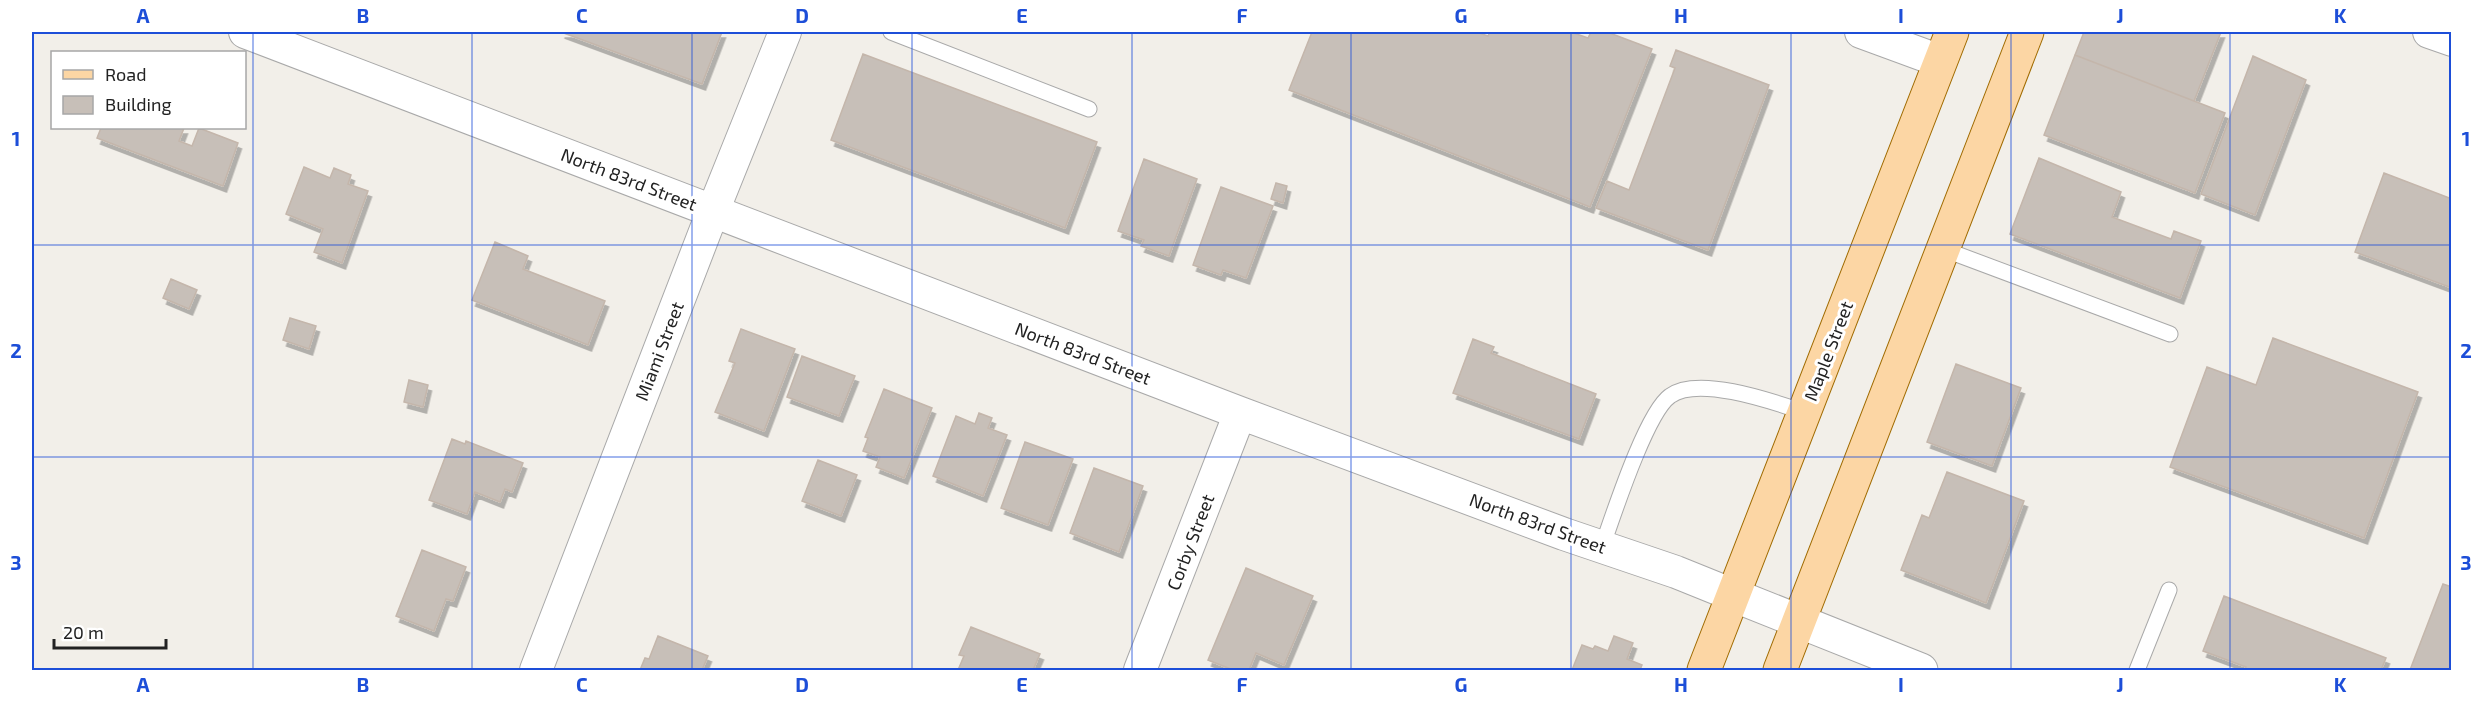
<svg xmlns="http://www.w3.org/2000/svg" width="2483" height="702" font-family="'Exo 2',sans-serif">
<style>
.building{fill:#c7bfb8;stroke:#c4b6ab;stroke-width:1.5;filter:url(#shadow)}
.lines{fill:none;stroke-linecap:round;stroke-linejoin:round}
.service-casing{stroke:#a9a9a9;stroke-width:17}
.minor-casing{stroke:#a9a9a9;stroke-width:34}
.tertiary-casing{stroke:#a9a9a9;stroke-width:35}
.primary-casing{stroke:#a06b00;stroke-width:35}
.service{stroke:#fff;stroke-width:15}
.minor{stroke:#fff;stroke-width:32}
.tertiary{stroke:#fff;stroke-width:33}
.primary{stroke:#fcd6a4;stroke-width:33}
.grid{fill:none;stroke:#1d4ed8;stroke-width:1.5;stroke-opacity:0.55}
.labels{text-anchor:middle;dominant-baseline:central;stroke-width:6;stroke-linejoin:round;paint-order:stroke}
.street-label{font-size:18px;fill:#222;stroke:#fff}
.neatline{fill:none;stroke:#1d4ed8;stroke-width:2}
.grid-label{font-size:20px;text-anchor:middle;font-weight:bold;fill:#1d4ed8}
</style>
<defs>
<filter id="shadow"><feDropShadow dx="3.5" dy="6" stdDeviation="0" flood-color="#0004"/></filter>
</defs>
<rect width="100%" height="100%" fill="#f2efe9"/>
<!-- building -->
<path class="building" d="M561 32H722L702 84Z
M1312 32H1476L1488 36 1490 32H1571L1588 38 1591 32H1607L1652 49 1590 207 1289 90Z
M2084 32H2221L2194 101 2075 55Z
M1676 50 1769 85 1708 250 1596 208 1607 181 1629 190 1675 68 1670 66Z
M863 54 1097 142 1065 228 831 140Z
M2075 55 2225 113 2195 193 2044 135Z
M2253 56 2306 80 2255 215 2201 194Z
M101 128H184L179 141 192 146 199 128 238 143 223 186 97 138Z
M2039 158 2121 192 2112 217 2171 239 2174 231 2201 241 2180 298 2010 234Z
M1144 159 1197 179 1169 256 1141 246 1144 240 1118 231Z
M304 167 330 178 334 168 351 175 348 184 368 191 342 263 314 252 323 229 286 214Z
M2384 173 2452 199V288L2355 252Z
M1276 183 1287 186 1283 203 1271 199Z
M1221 187 1273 206 1246 278 1223 270 1221 275 1193 265Z
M495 242 528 256 523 269 605 301 588 345 472 300Z
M171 279 197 290 189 309 163 298Z
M290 318 316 326 309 349 283 340Z
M741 329 795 349 764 431 715 412 735 363 729 361Z
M2273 338 2418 392 2364 538 2170 467 2207 367 2256 385Z
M1473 339 1494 347 1491 353 1596 394 1579 439 1453 393Z
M802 356 855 376 839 416 787 397Z
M1956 364 2021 388 1992 466 1927 442Z
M409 380 428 385 423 407 404 402Z
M884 389 932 408 904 478 876 467 880 457 863 451 868 438 865 437Z
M979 413 992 418 988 428 1007 435 983 496 933 476 956 416 975 424Z
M452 439 465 444 466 441 523 463 512 492 505 489 500 502 475 492 467 514 429 500Z
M1025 442 1073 459 1048 525 1001 508Z
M818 460 857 475 841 516 802 501Z
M1094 468 1143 486 1119 552 1070 533Z
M1947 472 2024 501 1986 603 1901 570 1922 515 1929 518Z
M422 550 466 567 453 601 446 599 434 631 396 616Z
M1246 568 1313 596 1284 665 1256 653 1249 670H1233L1208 660Z
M2443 584 2452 587V670H2410Z
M2224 596 2386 658 2381 670H2245L2246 667 2203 651Z
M971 627 1040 654 1033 670H958L964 656 959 655Z
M658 636 708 656 702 670H640L645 658 649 659Z
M1614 636 1633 643 1627 659 1642 665 1640 670H1572L1582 645 1593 649 1595 646 1608 651Z"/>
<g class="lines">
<!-- service casing -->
<g class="service-casing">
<path id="service" d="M891 32 1089 109
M1943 249 2170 334
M1602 547C1613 516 1646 413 1670 396 1698 375 1774 402 1804 412
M2137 670 2169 590"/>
</g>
<!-- minor casing -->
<g class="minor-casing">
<path id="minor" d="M245 32 1240 413 1564 534 1676 572 1733 595
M1861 32 1940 61
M2429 32 2452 40
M536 670 713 211 785 32
M1140 670 1240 413"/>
</g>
<!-- tertiary casing -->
<g class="tertiary-casing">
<path id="tertiary" d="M1733 595 1921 670"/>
</g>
<!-- primary casing -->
<g class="primary-casing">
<path id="primary" d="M1704 670 1952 32
M1780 670 2027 32"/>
</g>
<!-- service -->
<use href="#service" class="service"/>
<!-- minor -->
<use href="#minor" class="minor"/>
<!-- tertiary -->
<use href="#tertiary" class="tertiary"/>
<!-- primary -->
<use href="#primary" class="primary"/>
</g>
<!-- grid -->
<path class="grid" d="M253 32V670M472 32V670M692 32V670M912 32V670M1132 32V670M1351 32V670M1571 32V670M1791 32V670M2011 32V670M2230 32V670M32 245H2452M32 457H2452"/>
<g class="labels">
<!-- street labels -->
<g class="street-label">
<text transform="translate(629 179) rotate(21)">North 83rd Street</text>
<text transform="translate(659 351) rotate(-69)">Miami Street</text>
<text transform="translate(1828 351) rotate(-69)">Maple Street</text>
<text transform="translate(1083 353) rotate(21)">North 83rd Street</text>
<text transform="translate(1538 523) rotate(20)">North 83rd Street</text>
<text transform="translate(1190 542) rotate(-69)">Corby Street</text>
</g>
</g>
<!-- border -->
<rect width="2483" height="702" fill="none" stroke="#ffffff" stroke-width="66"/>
<!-- legend -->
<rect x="51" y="51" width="195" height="78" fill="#ffffff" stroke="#a7a7a7" stroke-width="1.5"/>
<rect x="63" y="70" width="30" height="9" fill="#fcd6a4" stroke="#a7a7a7" stroke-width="1.5"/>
<text x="105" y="81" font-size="18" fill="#222222">Road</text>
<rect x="63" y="96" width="30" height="18" fill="#c7bfb8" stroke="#a7a7a7" stroke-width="1.5"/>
<text x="105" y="111" font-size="18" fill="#222222">Building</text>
<!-- scale -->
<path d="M54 639v9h112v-9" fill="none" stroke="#222222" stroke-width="3"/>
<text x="63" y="639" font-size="18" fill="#222222" stroke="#ffffff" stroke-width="4.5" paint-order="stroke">20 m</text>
<rect x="33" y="33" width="2417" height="636" class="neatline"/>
<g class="grid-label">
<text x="143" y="23">A</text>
<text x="363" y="23">B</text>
<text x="582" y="23">C</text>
<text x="802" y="23">D</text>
<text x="1022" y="23">E</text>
<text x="1242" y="23">F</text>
<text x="1461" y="23">G</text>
<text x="1681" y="23">H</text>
<text x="1901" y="23">I</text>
<text x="2120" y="23">J</text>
<text x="2340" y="23">K</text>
<text x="16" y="146">1</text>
<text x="2466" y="146">1</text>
<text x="16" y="358">2</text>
<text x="2466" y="358">2</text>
<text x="16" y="570">3</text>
<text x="2466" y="570">3</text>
<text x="143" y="692">A</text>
<text x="363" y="692">B</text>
<text x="582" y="692">C</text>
<text x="802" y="692">D</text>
<text x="1022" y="692">E</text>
<text x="1242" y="692">F</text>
<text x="1461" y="692">G</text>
<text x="1681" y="692">H</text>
<text x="1901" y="692">I</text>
<text x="2120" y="692">J</text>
<text x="2340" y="692">K</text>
</g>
</svg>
